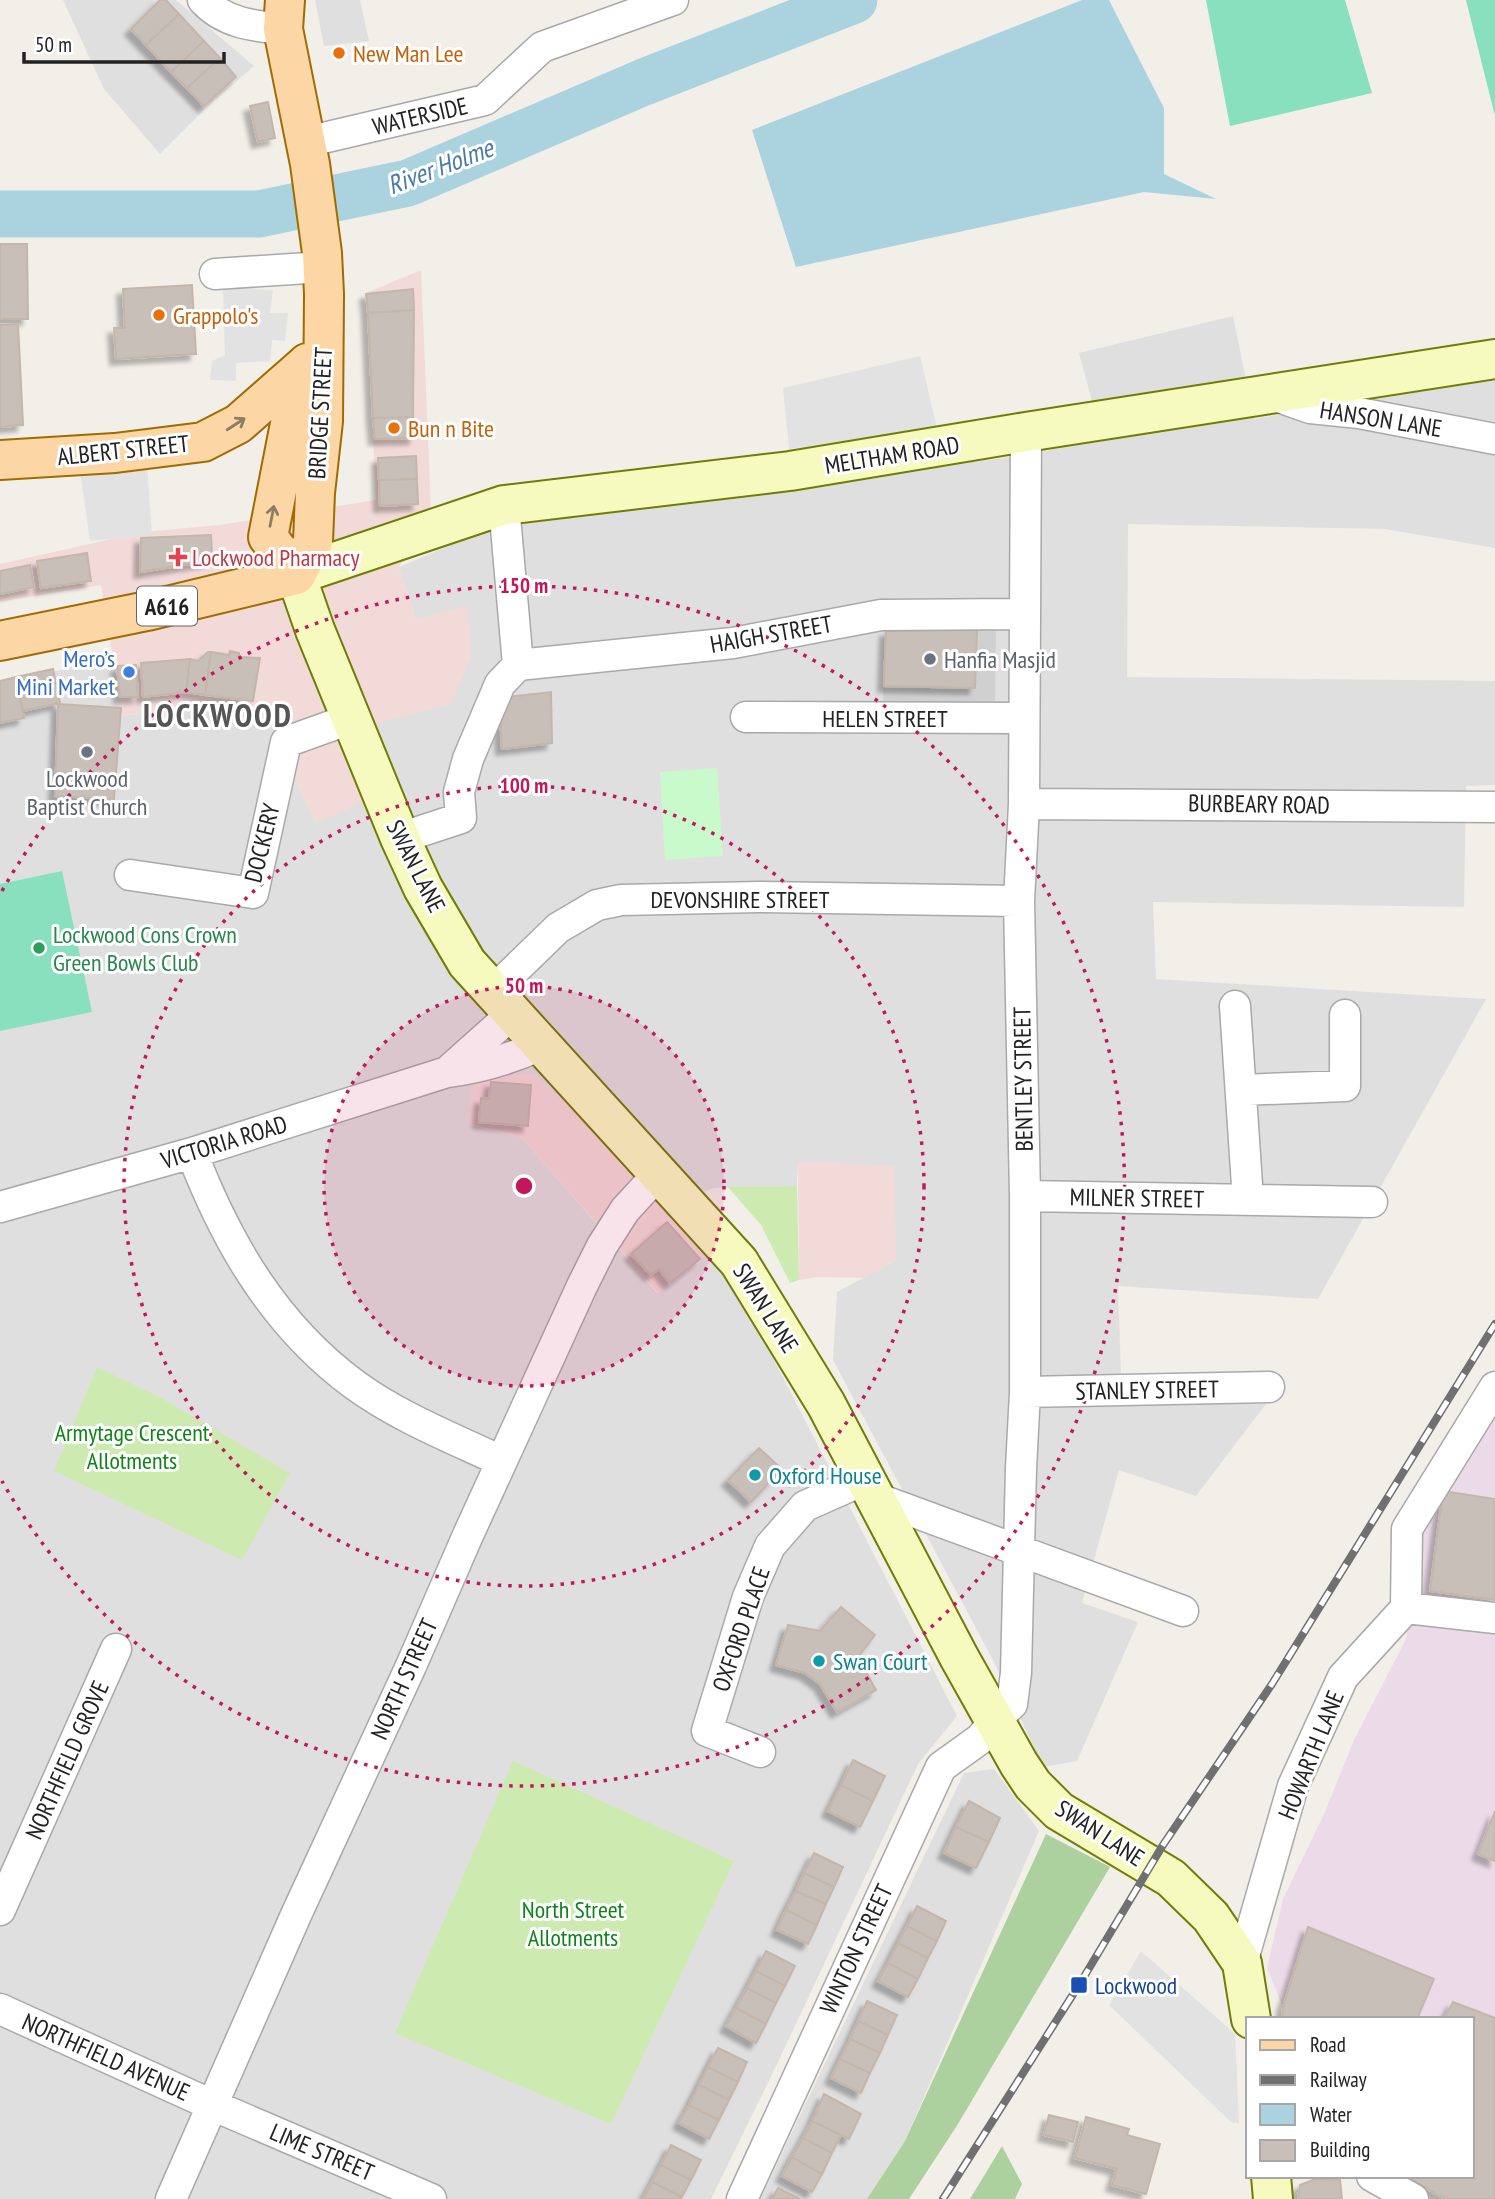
<svg xmlns="http://www.w3.org/2000/svg" width="1495" height="2199" font-family="'PT Sans Narrow',sans-serif">
<style>
.residential{fill:#e0dfdf}
.commercial{fill:#f2dad9}
.industrial{fill:#ebdbe8}
.religious{fill:#d0d0d0}
.grass{fill:#cdebb0}
.forest{fill:#add19e}
.park{fill:#c8facc}
.pitch{fill:#88e0be}
.parking{fill:#e2e2e2}
.water{fill:#aad3df}
.lines{fill:none;stroke-linecap:round;stroke-linejoin:round}
.river{stroke:#aad3df;stroke-width:47}
.building{fill:#c7bfb8;stroke:#c4b6ab;stroke-width:2;filter:url(#shadow)}
.street-casing{stroke:#a9a9a9;stroke-width:33}
.secondary-casing{stroke:#707d05;stroke-width:42}
.primary-casing{stroke:#a06b00;stroke-width:42}
.street{stroke:#fff;stroke-width:30}
.secondary{stroke:#f7fabf;stroke-width:38}
.primary{stroke:#fcd6a4;stroke-width:38}
.rail-casing{stroke:#707070;stroke-width:8}
.rail{stroke:#fff;stroke-width:5;stroke-dasharray:16;stroke-linecap:butt}
.oneway{stroke:#8f7c63}
.ring{fill:none;stroke:#c2185b;stroke-width:3.5;stroke-dasharray:3.5 7}
.food-dot{fill:#e8710a;stroke:#fff;stroke-width:2.5}
.health-dot{fill:#e0444e;stroke:#fff;stroke-width:2.5}
.worship-dot{fill:#6b7280;stroke:#fff;stroke-width:2.5}
.shop-dot{fill:#3f7fe0;stroke:#fff;stroke-width:2.5}
.leisure-dot{fill:#2e9e5b;stroke:#fff;stroke-width:2.5}
.culture-dot{fill:#0f9aa8;stroke:#fff;stroke-width:2.5}
.transit-dot{fill:#1a4fb4;stroke:#fff;stroke-width:2.5}
.labels{text-anchor:middle;dominant-baseline:central;stroke-width:6;stroke-linejoin:round;paint-order:stroke}
.shield{fill:#fff;stroke:#646464;stroke-width:2}
.shield-label{font-size:23px;font-weight:bold;fill:#222}
.food-label{font-size:24px;fill:#c56008;stroke:#fff;text-anchor:start}
.street-label{font-size:24px;fill:#222;stroke:#fff}
.health-label{font-size:24px;fill:#be3a42;stroke:#fff;text-anchor:start}
.shop-label{font-size:24px;fill:#366cbe;stroke:#fff;text-anchor:end}
.worship-label{font-size:24px;fill:#5b616d;stroke:#fff;text-anchor:start}
.leisure-label{font-size:24px;fill:#27864d;stroke:#fff;text-anchor:start}
.park-label{font-size:24px;fill:#0c8416;stroke:#fff}
.culture-label{font-size:24px;fill:#0d838f;stroke:#fff;text-anchor:start}
.transit-label{font-size:24px;fill:#164399;stroke:#fff;text-anchor:start}
.water-label{font-size:26px;font-style:italic;fill:#4a7aab;stroke:#fff}
.district-label{font-size:32px;font-weight:bold;letter-spacing:2px;fill:#555;stroke:#fff}
.centre{fill:#c2185b;stroke:#fff;stroke-width:3.5}
.ring-label{font-size:21px;text-anchor:middle;font-weight:bold;fill:#c2185b;stroke:#fff;stroke-width:6;stroke-linejoin:round;paint-order:stroke}
</style>
<defs>
<filter id="shadow"><feDropShadow dx="-6" dy="6" stdDeviation="2" flood-color="#0004"/></filter>
</defs>
<rect width="100%" height="100%" fill="#f2efe9"/>
<!-- residential -->
<path class="residential" d="M63 0H176L254 66 207 107 160 154 104 89Z
M315 0H360L369 41 324 46Z
M1233 316 1254 419 1495 379V548L1385 529 1128 524 1127 677 1495 681V785L1466 786 1464 907 1153 902 1156 979 1486 999 1318 1299 1118 1286 1122 1404H1266L1196 1496 1119 1470 1082 1603 1138 1622 1077 1761 1043 1767 993 1660 833 1360 837 1292 896 1260 798 1162 797 1186 714 1188 667 1206 473 1079 471 1125 522 1138 657 1293 707 1254 751 1315 957 1716 918 1764 778 2062 711 2199H0V686L113 656 123 716 201 704 265 713 316 823 343 733 416 619 399 567 521 515 1005 458 1103 441 1079 353Z
M994 1769 1039 1831 905 2141 867 2199H760L964 1773Z"/>
<!-- commercial -->
<path class="commercial" d="M421 270 431 510 399 567 416 619 468 606 471 656 451 704 372 724V798L316 823 265 713 201 704 122 716 101 585 0 602V564L143 532 219 525 376 500 366 293Z
M532 1073 583 1118 707 1254 658 1293 522 1138 469 1124 472 1079Z
M798 1161 894 1166 896 1260 863 1278 819 1277 799 1280Z"/>
<!-- industrial -->
<path class="industrial" d="M1495 1397V2199H1445L1406 2176H1472V2019H1282L1283 2007 1267 1968 1283 1899 1324 1814 1354 1740 1406 1639 1416 1575 1418 1522Z"/>
<!-- religious -->
<path class="religious" d="M884 618 996 620 995 706 883 705Z"/>
<!-- grass -->
<path class="grass" d="M797 1186 799 1280 790 1283 761 1225 728 1187Z
M97 1367 163 1399 290 1473 242 1560 54 1471Z
M513 1761 734 1861 611 2124 395 2033Z"/>
<!-- forest -->
<path class="forest" d="M1046 1834 1110 1867 958 2124 909 2199H867L905 2141Z
M1002 2146 1022 2184 1015 2199H970Z"/>
<!-- park -->
<path class="park" d="M717 768 723 856 665 860 660 772Z"/>
<!-- pitch -->
<path class="pitch" d="M1206 0H1345L1372 93 1230 126Z
M1466 0H1495V116Z
M62 871 92 1012 0 1031V884Z"/>
<!-- parking -->
<path class="parking" d="M223 288 273 290 270 313H288L285 341 272 340 270 361 236 363V381L210 380 212 361 225 355Z
M920 356 937 428 789 449 783 388Z
M147 466 152 535 90 541 80 470Z
M1141 1951 1235 2034 1239 2123H1232L1109 2005Z"/>
<!-- water -->
<path class="water" d="M1082 0H1109L1164 108V174L1216 199 1144 192 796 267 752 130Z"/>
<g class="lines">
<!-- river -->
<path class="river" d="M0 214H259L408 183 644 82 854 0"/>
</g>
<!-- building -->
<path class="building" d="M160 0H166L179 14 146 45 131 29Z
M179 14 204 41 171 72 146 45Z
M204 41 220 58 187 88 171 72Z
M220 58 236 77 204 106 187 88Z
M268 102 275 138 258 142 250 106Z
M0 244H27L28 319H0Z
M192 285 196 354 116 359 114 328H125L123 289Z
M413 289 414 310 368 313 366 294Z
M414 310 413 417 373 418 368 313Z
M18 324 23 425 0 427V325Z
M413 417 415 438 375 439 373 418Z
M416 456 417 479 379 480 378 458Z
M417 479 418 504 380 506 379 480Z
M211 535 212 557 209 561 140 572 141 538Z
M87 553 91 581 41 588 37 561Z
M30 565 34 587 0 594V571Z
M977 630 975 688 884 686 886 631Z
M230 651 239 653V657L260 658 253 701 205 695 211 652 229 655Z
M208 652H211L205 695 186 692 190 659 198 661Z
M190 659 186 692 143 697 141 663Z
M136 665 138 697H120L117 666Z
M53 669 60 703 23 711 16 677Z
M16 677 24 718 0 723V681Z
M551 692 552 743 502 749 499 698Z
M58 704 121 708 114 799 55 796Z
M491 1082 531 1085 528 1126 479 1122 481 1098 489 1099Z
M667 1222 700 1259 670 1283 659 1269 651 1275 631 1254Z
M759 1448 782 1469 751 1502 728 1480Z
M1443 1491 1495 1499V1600L1430 1591Z
M841 1607 875 1635 858 1657 876 1690 837 1712 820 1684 805 1673 776 1665 788 1625 820 1631Z
M853 1760 885 1776 873 1801 841 1785Z
M841 1785 873 1801 860 1827 828 1811Z
M969 1801 1000 1818 989 1842 956 1827Z
M1495 1811V1861L1478 1854Z
M956 1827 989 1842 976 1868 944 1853Z
M814 1853 843 1867 834 1887 804 1873Z
M804 1873 834 1887 826 1904 796 1891Z
M796 1891 826 1904 817 1925 786 1910Z
M917 1906 946 1921 937 1941 907 1926Z
M786 1910 817 1925 808 1944 777 1930Z
M907 1926 937 1941 928 1958 898 1943Z
M1308 1927 1434 1979 1417 2019H1282L1283 2007Z
M898 1943 928 1958 918 1979 888 1963Z
M766 1951 795 1966 785 1986 756 1971Z
M888 1963 918 1979 908 1997 878 1981Z
M756 1971 785 1986 776 2003 747 1988Z
M747 1988 776 2003 766 2024 736 2008Z
M867 2001 897 2015 888 2035 858 2021Z
M1453 2002 1495 2018V2199H1445L1406 2176H1472V2019H1444Z
M736 2008 766 2024 756 2043 726 2026Z
M858 2021 888 2035 880 2053 850 2039Z
M850 2039 880 2053 870 2073 840 2059Z
M718 2048 747 2062 738 2082 708 2067Z
M840 2059 870 2073 861 2093 831 2078Z
M708 2067 738 2082 729 2100 699 2085Z
M699 2085 729 2100 719 2120 689 2105Z
M824 2094 861 2114 849 2139 812 2121Z
M689 2105 719 2120 709 2139 679 2123Z
M1049 2115 1078 2122 1073 2142 1044 2135Z
M1086 2117 1129 2129 1127 2135 1160 2144 1146 2194 1112 2185 1117 2169 1075 2158Z
M812 2121 841 2135 832 2153 803 2138Z
M803 2138 832 2153 822 2174 792 2157Z
M671 2145 701 2160 691 2180 661 2165Z
M792 2157 822 2174 812 2192 782 2176Z
M661 2165 691 2180 682 2197 652 2182Z
M1315 2179 1340 2180 1342 2199H1298L1300 2185Z
M652 2182 682 2197 681 2199H643Z
M778 2188 800 2199H772Z"/>
<g class="lines">
<!-- street casing -->
<g class="street-casing">
<path id="street" d="M203 0C224 23 253 26 283 29
M306 142 485 100 542 47 673 0
M215 274 323 267
M1273 395 1310 408 1359 413 1495 439
M504 505 518 665
M518 665 733 643 881 615 1025 614
M746 717 1024 718
M1024 804 1495 807
M400 838 461 818 459 792 468 759 500 684 518 665
M130 875 253 893 286 742 350 719
M493 991 558 928 597 905 621 900 759 897 1019 901
M1235 1006 1248 1200
M447 1072 513 1013
M1241 1090 1345 1086V1015
M192 1153C227 1244 275 1326 355 1385 399 1417 452 1438 501 1461
M1025 1196 1372 1202
M0 1207 192 1153 447 1072C481 1068 510 1059 541 1045
M1025 1392 1269 1387
M876 1498 1183 1611
M1406 1608 1407 1529 1495 1387
M760 1752 707 1731 748 1597 770 1546 805 1506 866 1479
M0 1910 116 1649
M1242 1963 1293 1786 1343 1677 1406 1608 1495 1618
M0 2009 212 2105 431 2199
M1372 2176 1413 2199
M171 2199 296 1915 411 1666 468 1535 582 1286 602 1246 625 1210 659 1173
M742 2199 941 1767 980 1739 996 1719 1012 1704 1016 1673 1021 1468 1025 1392V1196L1019 901 1024 804 1026 432"/>
</g>
<!-- secondary casing -->
<g class="secondary-casing">
<path id="secondary" d="M1251 2019 1242 1963 1211 1917 1171 1878 1059 1811 1033 1785 1019 1764 959 1657 826 1404 739 1262 467 963 423 888 400 838 315 630 296 575 504 505 790 471 1026 432 1495 359
M1271 2176 1273 2199"/>
</g>
<!-- primary casing -->
<g class="primary-casing">
<path id="primary" d="M285 0 283 29 310 164 322 253 324 294 323 421 315 493 313 542 296 575
M0 460 115 453 203 442 238 424 304 366
M296 575 268 537 295 398 307 363
M0 641 147 611 296 575"/>
</g>
<!-- street -->
<use href="#street" class="street"/>
<!-- secondary -->
<use href="#secondary" class="secondary"/>
<!-- primary -->
<use href="#primary" class="primary"/>
<!-- rail casing -->
<g class="rail-casing">
<path id="rail" d="M943 2199 1079 1985 1163 1845 1272 1684 1495 1324"/>
</g>
<!-- rail -->
<use href="#rail" class="rail"/>
</g>
<!-- one-way arrows -->
<defs><path id="oneway-shaft" d="M-6 0H5M1.5-3L5.5 0L1.5 3" fill="none" stroke-width="1.6" stroke-linecap="round" stroke-linejoin="round" transform="scale(1.75)"/></defs>
<g class="oneway">
<use href="#oneway-shaft" transform="translate(236 424) rotate(-33)"/>
<use href="#oneway-shaft" transform="translate(272 516) rotate(-79)"/>
</g>
<!-- distance rings -->
<circle cx="524" cy="1186" r="200" fill="#c2185b" fill-opacity=".12"/>
<g class="ring">
<circle cx="524" cy="1186" r="200"/>
<circle cx="524" cy="1186" r="400"/>
<path d="M2 891A600 600 0 1 1 2 1481"/>
</g>
<!-- markers -->
<g class="food-dot">
<circle cx="339" cy="53" r="7"/>
<circle cx="159" cy="315" r="7"/>
<circle cx="394" cy="428" r="7"/>
</g>
<path class="health-dot" d="M174.5 546.5h7v7h7v7h-7v7h-7v-7h-7v-7h7z"/>
<g class="worship-dot">
<circle cx="930" cy="659" r="7"/>
<circle cx="87" cy="752" r="7"/>
</g>
<circle class="shop-dot" cx="129" cy="672" r="7"/>
<circle class="leisure-dot" cx="39" cy="948" r="7"/>
<g class="culture-dot">
<circle cx="755" cy="1475" r="7"/>
<circle cx="819" cy="1661" r="7"/>
</g>
<rect class="transit-dot" x="1070" y="1976" width="18" height="18" rx="3.5"/>
<g class="labels">
<!-- shield labels -->
<rect class="shield" x="137" y="586.5" width="60" height="39" rx="5"/>
<g class="shield-label">
<text x="167" y="606">A616</text>
</g>
<!-- food labels -->
<g class="food-label">
<text x="353" y="53">New Man Lee</text>
<text x="173" y="315">Grappolo's</text>
<text x="408" y="428">Bun n Bite</text>
</g>
<!-- street labels -->
<g class="street-label">
<text transform="translate(420 116) rotate(-13)">WATERSIDE</text>
<text transform="translate(320 413) rotate(-87)">BRIDGE STREET</text>
<text transform="translate(1381 419) rotate(9)">HANSON LANE</text>
<text transform="translate(123 450) rotate(-6)">ALBERT STREET</text>
<text transform="translate(892 455) rotate(-9)">MELTHAM ROAD</text>
<text transform="translate(771 634) rotate(-10)">HAIGH STREET</text>
<text x="885" y="718">HELEN STREET</text>
<text transform="translate(1259 804) rotate(1)">BURBEARY ROAD</text>
<text transform="translate(262 843) rotate(-76)">DOCKERY</text>
<text transform="translate(416 866) rotate(63)">SWAN LANE</text>
<text x="740" y="899">DEVONSHIRE STREET</text>
<text transform="translate(1023 1079) rotate(-91)">BENTLEY STREET</text>
<text transform="translate(224 1142) rotate(-17)">VICTORIA ROAD</text>
<text transform="translate(1137 1198) rotate(1)">MILNER STREET</text>
<text transform="translate(766 1308) rotate(58)">SWAN LANE</text>
<text transform="translate(1147 1390) rotate(-1)">STANLEY STREET</text>
<text transform="translate(741 1629) rotate(-71)">OXFORD PLACE</text>
<text transform="translate(404 1679) rotate(-66)">NORTH STREET</text>
<text transform="translate(1311 1755) rotate(-68)">HOWARTH LANE</text>
<text transform="translate(67 1760) rotate(-66)">NORTHFIELD GROVE</text>
<text transform="translate(1100 1833) rotate(33)">SWAN LANE</text>
<text transform="translate(856 1949) rotate(-65)">WINTON STREET</text>
<text transform="translate(106 2057) rotate(24)">NORTHFIELD AVENUE</text>
<text transform="translate(322 2152) rotate(23)">LIME STREET</text>
</g>
<!-- health labels -->
<g class="health-label">
<text x="192" y="557">Lockwood Pharmacy</text>
</g>
<!-- shop labels -->
<g class="shop-label">
<text x="115" y="658">Mero’s<tspan x="115" dy="28">Mini Market</tspan></text>
</g>
<!-- worship labels -->
<g class="worship-label">
<text x="944" y="659">Hanfia Masjid</text>
<text x="87" y="778" text-anchor="middle">Lockwood<tspan x="87" dy="28">Baptist Church</tspan></text>
</g>
<!-- leisure labels -->
<g class="leisure-label">
<text x="53" y="934">Lockwood Cons Crown<tspan x="53" dy="28">Green Bowls Club</tspan></text>
</g>
<!-- park labels -->
<g class="park-label">
<text x="132" y="1432">Armytage Crescent<tspan x="132" dy="28">Allotments</tspan></text>
<text x="573" y="1909">North Street<tspan x="573" dy="28">Allotments</tspan></text>
</g>
<!-- culture labels -->
<g class="culture-label">
<text x="769" y="1475">Oxford House</text>
<text x="833" y="1661">Swan Court</text>
</g>
<!-- transit labels -->
<g class="transit-label">
<text x="1095" y="1985">Lockwood</text>
</g>
<!-- water labels -->
<g class="water-label">
<text transform="translate(440 166) rotate(-21)">River Holme</text>
</g>
<!-- district labels -->
<g class="district-label">
<text x="218" y="715">LOCKWOOD</text>
</g>
</g>
<circle cx="524" cy="1186" r="10" class="centre"/>
<g class="ring-label">
<text x="524" y="593">150 m</text>
<text x="524" y="793">100 m</text>
<text x="524" y="993">50 m</text>
</g>
<!-- legend -->
<rect x="1246" y="2017" width="228" height="161" fill="#ffffff" stroke="#a7a7a7" stroke-width="2"/>
<rect x="1260" y="2040" width="35" height="10" fill="#fcd6a4" stroke="#a7a7a7" stroke-width="2"/>
<text x="1310" y="2052" font-size="21" fill="#222222">Road</text>
<rect x="1260" y="2075" width="35" height="10" fill="#707070" stroke="#a7a7a7" stroke-width="2"/>
<text x="1310" y="2087" font-size="21" fill="#222222">Railway</text>
<rect x="1260" y="2104" width="35" height="21" fill="#aad3df" stroke="#a7a7a7" stroke-width="2"/>
<text x="1310" y="2122" font-size="21" fill="#222222">Water</text>
<rect x="1260" y="2140" width="35" height="21" fill="#c7bfb8" stroke="#a7a7a7" stroke-width="2"/>
<text x="1310" y="2157" font-size="21" fill="#222222">Building</text>
<!-- scale -->
<path d="M24 52v10h200v-10" fill="none" stroke="#222222" stroke-width="3.5"/>
<text x="35" y="52" font-size="21" fill="#222222" stroke="#ffffff" stroke-width="5" paint-order="stroke">50 m</text>
</svg>
